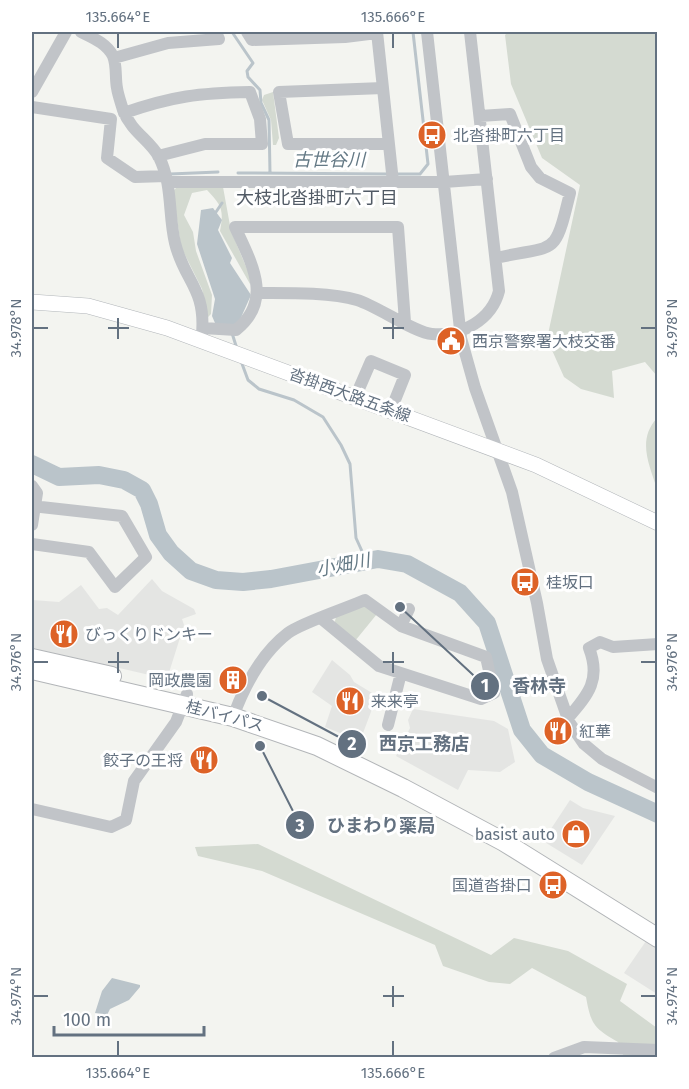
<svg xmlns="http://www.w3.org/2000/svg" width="689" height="1089" font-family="'Fira Sans','Noto Sans JP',sans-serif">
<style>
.built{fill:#e4e5e3}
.green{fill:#d4dad1}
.water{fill:#bac4ca}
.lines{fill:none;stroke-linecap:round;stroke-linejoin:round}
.stream{stroke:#bac4ca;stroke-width:3}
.river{stroke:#bac4ca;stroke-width:18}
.major-casing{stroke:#b2b6ba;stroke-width:16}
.highway-casing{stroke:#b2b5b8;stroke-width:20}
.minor{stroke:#c1c4c8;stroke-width:12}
.major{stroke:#fff;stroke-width:15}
.highway{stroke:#fff;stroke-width:18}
.ticks{fill:none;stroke:#637180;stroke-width:2}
.labels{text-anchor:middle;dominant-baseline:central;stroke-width:6;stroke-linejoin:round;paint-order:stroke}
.poi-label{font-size:16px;fill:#637180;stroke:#fff;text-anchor:start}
.street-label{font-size:16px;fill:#637180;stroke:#fff}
.water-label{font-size:18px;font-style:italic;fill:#647985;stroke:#fff}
.neighbourhood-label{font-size:18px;fill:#515a65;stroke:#fff}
.leader{fill:none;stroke:#637180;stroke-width:2}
.callout-dot{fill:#637180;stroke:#fff;stroke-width:2}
.mark-label{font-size:18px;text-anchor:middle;font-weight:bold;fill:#fff}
.callout-label{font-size:18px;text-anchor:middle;font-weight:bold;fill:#637180;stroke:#fff;stroke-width:6;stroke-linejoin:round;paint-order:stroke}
.neatline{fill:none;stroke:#637180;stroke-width:2}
.ticks-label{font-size:15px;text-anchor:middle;fill:#637180}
</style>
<rect width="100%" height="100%" fill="#f3f4f0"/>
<!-- built -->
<path class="built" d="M152 579 162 591 194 609 196 614 182 619 184 625 167 679 32 648V600L59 602 81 585 99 609 107 608 118 615Z
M332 660 350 675 354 682 377 696 360 741 325 727 332 706 312 692Z
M413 709 494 721 508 729 515 762 500 772 468 770 458 790 396 756 410 728 408 720Z
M570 800 583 808 615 816 582 865 543 841Z
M646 941 657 949V994L624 973Z"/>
<!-- green -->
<path class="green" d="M508 32H657V376L645 362 612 371 614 398 581 389 564 377 547 339 580 185 542 158 511 84 505 35Z
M273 92 279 138 276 145H273L271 120 262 100 264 95Z
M179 185 223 187 231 231 250 276V284L220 231C224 210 222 206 207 190L192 193 184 215 193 232 196 251 212 295 211 314 208 317 202 289 181 247 173 191Z
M657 418V489C649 464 637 440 657 418Z
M358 607H367L377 614 355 641 334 625 336 617Z
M258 844 491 955 514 938 568 951 627 984 620 1001 657 1028V1057H624L618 1042C594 1028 591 1025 586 997L532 968 510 984 489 982 443 966 435 945 262 871 198 856 195 847Z"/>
<!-- water -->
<path class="water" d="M213 208 222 220 218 230 232 258 230 263 251 295 239 322 230 326 215 323 212 316 215 299 197 244 201 210Z
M112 978 140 985V987L129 1000 110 1009 107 1015 95 1013 102 991Z"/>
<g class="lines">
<!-- stream -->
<path class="stream" d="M232 32 253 63 247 71 248 77 260 90 261 103 269 120 270 173
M238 173 389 174
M170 174 218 172
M396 174H420L428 164 413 32
M216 212 222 203
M232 333 237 349
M241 361 248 380 259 389 294 400 323 417 341 445 350 464 356 538 366 560"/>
<!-- river -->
<path class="river" d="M32 464 59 477 99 475 124 480 142 490 149 504 158 535 171 553 191 571 216 580 243 582 271 579 378 559 407 564 460 593 487 623 522 730 542 755 588 782 658 814"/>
<!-- major casing -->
<g class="major-casing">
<path id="major" d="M32 302 88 306 167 328 536 465 658 523"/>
</g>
<!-- highway casing -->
<g class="highway-casing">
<path id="highway" d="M32 658 112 676
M32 670 233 717 317 746 403 788 504 842 658 938"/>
</g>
<!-- minor -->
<path class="minor" d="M81 32C93 38 106 43 113 56 117 65 115 78 117 88 118 95 121 103 123 110 132 133 149 139 159 157 173 185 168 214 175 243 184 281 206 288 202 334
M247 32 252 40 345 37 377 33
M377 32 393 182
M427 32 461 338 475 388 512 492 537 603 547 659 569 722 584 744 602 759 658 788
M114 58 168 43 219 39 216 32
M383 88 279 92 288 144H389
M32 92 66 32
M32 107 111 119 107 158 135 177 166 176
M124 113C173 96 199 93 250 92L260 119 262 144H205L158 156
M480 116 510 114 531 167 540 178 570 193C554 259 557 244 496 258
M168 182H444L487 179
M257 293C285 293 331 292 357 300 377 306 415 333 432 334 462 337 492 319 499 291L470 32
M203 328 236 330C274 300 251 262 235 227H398L405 322
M355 398 371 361 405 375 391 410
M32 486 37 493 32 525
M32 506 122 516 146 557 115 587 89 552 32 544
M401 626 409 609
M233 717C244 687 262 653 288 633 301 623 347 608 365 600L401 626 486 657 494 693 481 699 379 666 322 619
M568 718C589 694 601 679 589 648L600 642 613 647 658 644
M388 725 401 673
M32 809 111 827 126 820 134 781 176 722 187 694
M554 1058 584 1047 658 1050"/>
<!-- major -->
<use href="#major" class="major"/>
<!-- highway -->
<use href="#highway" class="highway"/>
</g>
<!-- ticks -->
<path class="ticks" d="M118 33V48M393 33V48M118 318V339M393 318V339M33 328H48M108 328H129M383 328H404M641 328H656M118 652V673M393 652V673M33 662H48M108 662H129M383 662H404M641 662H656M393 986V1007M33 996H48M383 996H404M641 996H656M118 1041V1056M393 1041V1056"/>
<!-- icons -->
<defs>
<g id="bus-disc" transform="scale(1.5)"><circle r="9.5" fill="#dd6227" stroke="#fff"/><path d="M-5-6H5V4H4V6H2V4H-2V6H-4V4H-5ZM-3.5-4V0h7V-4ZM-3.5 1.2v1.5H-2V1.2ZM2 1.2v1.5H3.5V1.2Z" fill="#fff"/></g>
<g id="civic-disc" transform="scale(1.5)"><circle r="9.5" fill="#dd6227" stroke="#fff"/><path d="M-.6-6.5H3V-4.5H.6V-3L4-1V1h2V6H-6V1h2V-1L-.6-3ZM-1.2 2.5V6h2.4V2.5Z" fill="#fff"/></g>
<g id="restaurant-disc" transform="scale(1.5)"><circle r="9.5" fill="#dd6227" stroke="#fff"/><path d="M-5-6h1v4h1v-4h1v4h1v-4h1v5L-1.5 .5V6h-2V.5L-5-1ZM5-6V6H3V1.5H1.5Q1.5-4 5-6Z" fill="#fff"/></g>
<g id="building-disc" transform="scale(1.5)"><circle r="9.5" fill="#dd6227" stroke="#fff"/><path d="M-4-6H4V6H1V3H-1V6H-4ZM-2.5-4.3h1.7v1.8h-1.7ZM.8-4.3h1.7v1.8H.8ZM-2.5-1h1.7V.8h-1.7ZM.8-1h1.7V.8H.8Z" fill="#fff"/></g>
<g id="shop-disc" transform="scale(1.5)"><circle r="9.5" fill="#dd6227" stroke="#fff"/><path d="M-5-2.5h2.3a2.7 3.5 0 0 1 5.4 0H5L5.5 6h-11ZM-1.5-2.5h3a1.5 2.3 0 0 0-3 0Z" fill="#fff"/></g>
</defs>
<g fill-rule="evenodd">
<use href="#bus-disc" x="432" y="135"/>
<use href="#civic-disc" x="451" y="341"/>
<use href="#bus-disc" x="525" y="582"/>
<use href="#restaurant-disc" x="64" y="634"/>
<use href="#building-disc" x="233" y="680"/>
<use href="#restaurant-disc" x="350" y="701"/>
<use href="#restaurant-disc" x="558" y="731"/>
<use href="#restaurant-disc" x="204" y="760"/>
<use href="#shop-disc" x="576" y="834"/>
<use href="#bus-disc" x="553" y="885"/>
</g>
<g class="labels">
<!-- poi labels -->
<g class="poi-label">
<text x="453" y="135">北沓掛町六丁目</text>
<text x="472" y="341">西京警察署大枝交番</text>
<text x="546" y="582">桂坂口</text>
<text x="85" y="634">びっくりドンキー</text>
<text x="212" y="680" text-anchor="end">岡政農園</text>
<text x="371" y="701">来来亭</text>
<text x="579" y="731">紅華</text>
<text x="183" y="760" text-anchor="end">餃子の王将</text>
<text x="555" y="834" text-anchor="end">basist auto</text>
<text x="532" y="885" text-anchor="end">国道沓掛口</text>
</g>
<!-- street labels -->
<g class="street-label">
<text transform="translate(350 395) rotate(20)">沓掛西大路五条線</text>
<text transform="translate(225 716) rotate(15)">桂バイパス</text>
</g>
<!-- water labels -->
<g class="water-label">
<text x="329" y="160">古世谷川</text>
<text transform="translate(343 565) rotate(-11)">小畑川</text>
</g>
<!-- neighbourhood labels -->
<g class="neighbourhood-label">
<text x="317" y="198">大枝北沓掛町六丁目</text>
</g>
</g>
<!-- callouts -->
<path class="leader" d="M400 607L485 686M262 696L352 744M260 746L300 825"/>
<g class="callout-dot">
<circle cx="400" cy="607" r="6"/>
<circle cx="262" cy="696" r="6"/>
<circle cx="260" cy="746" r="6"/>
<circle cx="485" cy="686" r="15"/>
<circle cx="352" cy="744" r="15"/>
<circle cx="300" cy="825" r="15"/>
</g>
<g class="mark-label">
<text x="485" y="692">1</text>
<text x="352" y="750">2</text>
<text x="300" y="832">3</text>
</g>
<g class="callout-label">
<text x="539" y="692">香林寺</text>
<text x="424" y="750">西京工務店</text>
<text x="381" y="832">ひまわり薬局</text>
</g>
<!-- border -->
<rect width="689" height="1089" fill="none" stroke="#ffffff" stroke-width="66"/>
<!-- scale -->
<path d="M54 1026v9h150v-9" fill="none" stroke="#637180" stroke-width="3"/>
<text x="63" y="1026" font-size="18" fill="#637180" stroke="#ffffff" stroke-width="4.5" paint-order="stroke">100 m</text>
<rect x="33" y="33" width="623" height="1023" class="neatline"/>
<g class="ticks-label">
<text x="118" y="22">135.664°E</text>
<text x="393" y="22">135.666°E</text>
<text transform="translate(16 328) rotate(-90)" y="5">34.978°N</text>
<text transform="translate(672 328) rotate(-90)" y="5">34.978°N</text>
<text transform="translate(16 662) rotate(-90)" y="5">34.976°N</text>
<text transform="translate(672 662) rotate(-90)" y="5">34.976°N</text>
<text transform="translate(16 996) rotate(-90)" y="5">34.974°N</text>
<text transform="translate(672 996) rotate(-90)" y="5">34.974°N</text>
<text x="118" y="1078">135.664°E</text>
<text x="393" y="1078">135.666°E</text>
</g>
</svg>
